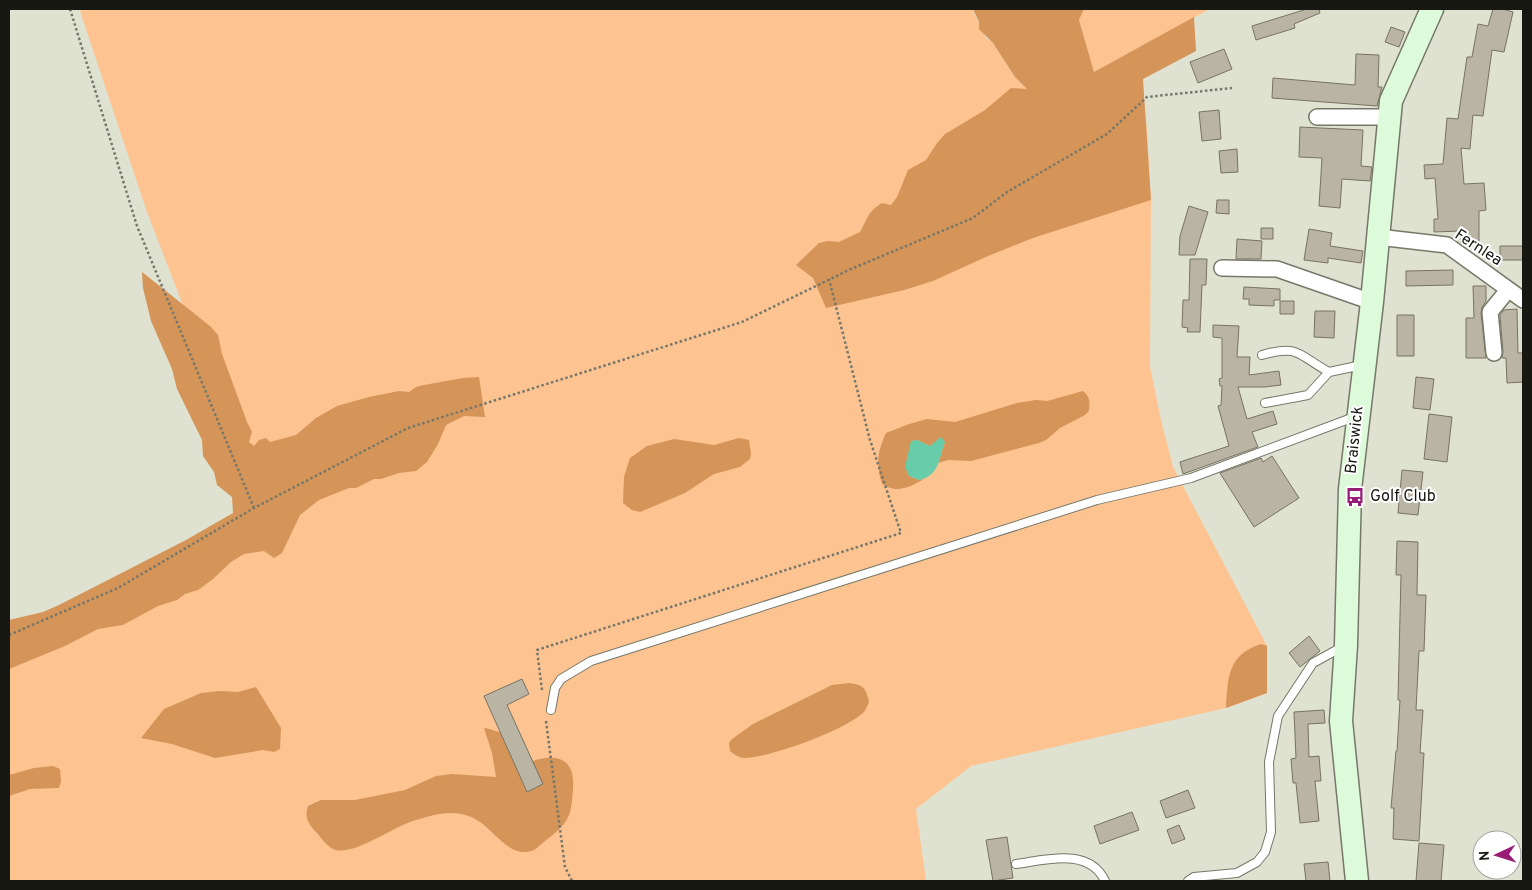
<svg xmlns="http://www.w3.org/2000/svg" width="1532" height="890" font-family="Overpass,sans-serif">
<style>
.green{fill:#fdc391}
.forest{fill:#d59458}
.water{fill:#66cca9}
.building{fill:#bab4a4;stroke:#787263}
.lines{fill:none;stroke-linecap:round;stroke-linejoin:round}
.lane-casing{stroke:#767869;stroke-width:10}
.street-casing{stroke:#767869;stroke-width:18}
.secondary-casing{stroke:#767869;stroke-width:25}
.path{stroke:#75776b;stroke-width:2.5;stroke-dasharray:2.5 2.5;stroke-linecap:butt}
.lane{stroke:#fff;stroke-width:8}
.street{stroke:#fff;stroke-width:15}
.secondary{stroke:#ddfbda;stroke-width:22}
.labels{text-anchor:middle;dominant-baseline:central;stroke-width:4;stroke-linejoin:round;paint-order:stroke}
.street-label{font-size:16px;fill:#171812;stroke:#fff}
.poi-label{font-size:16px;fill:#171812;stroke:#fff;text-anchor:start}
</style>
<rect width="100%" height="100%" fill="#dfe2d0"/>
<!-- green -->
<path class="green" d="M86 9H972L986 38 993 43 1015 77 1060 123 1146 117 1151 200 1150 367 1161 420 1173 467 1267 646V693L1226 708 971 766 916 809 926 881H9V645L268 521 247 472 147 212 80 11Z
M1084 9H1210L1094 72 1079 20Z"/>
<!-- forest -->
<path class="forest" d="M973 9H1084L1079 20 1094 72 1194 17 1196 51 1143 79 1151 200 1033 238 988 256 933 281 904 290 826 308 813 278 796 265 819 243 828 241 839 242 860 232C868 218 868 211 882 203L891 205 897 197 908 170 926 160 937 143 945 134 985 110 1011 88 1027 89 1015 77 993 43 979 29V22Z
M142 272 210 326 218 335 222 354 247 422 252 432 249 442 254 446 259 440 266 438 270 442 296 435 316 418 337 406 369 397 399 391 409 392 416 387 424 385 463 378 479 377 485 417 464 416 446 425 438 444 427 462 416 471 399 473 381 479H374L356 488H349L319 500 300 515 282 553 274 558 264 551 244 554 231 562 213 579 198 590 185 594 177 600 158 606 123 625 98 629 65 646 9 669V620L43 612 59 605 186 540 233 513 232 497 217 485 214 472 203 456 202 440 177 389 172 369 151 321 143 288Z
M1083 391C1090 397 1090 402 1089 411L1085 415 1060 428 1046 440 1039 443 971 461 948 460 938 463 945 442 941 438 930 446 917 440C910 453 903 461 909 476L919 480 924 479C910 487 897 494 882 484 876 464 877 452 886 433L909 424 927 419 955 422 1017 403 1036 400 1047 401Z
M739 438 749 440 751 454 750 459 740 467 714 474 685 493 640 512 632 510 623 503 624 477 630 458 647 446 674 439 714 445Z
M1261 644 1267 646V693L1226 708C1228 678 1227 655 1261 644Z
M849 683C864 685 865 687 869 701 868 705 866 709 864 712 846 730 769 758 744 758 739 758 734 754 730 751L729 743 732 739 753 724 832 685Z
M256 687 281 728 280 749 274 752 263 750 215 758 172 744 141 738 164 709 201 693 220 691 238 692Z
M484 728C493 729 498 733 507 733L522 765C547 754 576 751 573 789 571 816 570 821 549 838 544 841 539 847 534 850 512 860 495 832 480 822 472 816 461 813 451 813 438 813 422 818 410 822 393 828 353 855 336 850 328 848 322 839 317 833 309 825 304 818 308 806L321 800H355L405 790 436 776 452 774 496 777 492 753Z
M53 766 60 769 61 781 59 788 30 789 9 796V775L34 768Z"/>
<!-- water -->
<path class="water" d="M941 437 945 442C938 460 940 475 919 480L909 476 905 467 911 441 917 440 930 446Z"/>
<!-- building -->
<path class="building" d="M1307 9H1319L1320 13 1294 24 1295 28 1256 40 1252 26Z
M1493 9H1503L1513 12 1504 52 1492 50 1483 116 1473 115 1470 149 1461 148 1464 184 1484 183 1486 210 1479 211V243H1461V231L1434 232V219H1438L1435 178 1425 179 1424 165 1443 164 1447 118 1458 119 1467 57H1472L1478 24 1488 26Z
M1391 27 1405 32 1399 47 1385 42Z
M1224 49 1232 69 1198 83 1190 62Z
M1356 54 1379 55 1378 87H1382L1377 106 1272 98 1273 78 1355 85Z
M1219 110 1221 139 1202 141 1199 112Z
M1300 127 1363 130 1361 166 1372 167 1370 181 1342 179 1340 208 1319 206 1322 158 1299 157Z
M1237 149 1238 172 1221 173 1219 151Z
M1217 200H1229V214L1216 213Z
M1189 206 1208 212 1195 255H1179L1180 236Z
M1261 228H1273V239H1261Z
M1309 229 1332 233 1330 246 1363 251 1361 263 1328 258V263L1304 260Z
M1237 239 1262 241 1261 259H1236Z
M1500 246H1523V260H1500Z
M1190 259H1207L1206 285H1202L1200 332H1187L1188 328 1182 327 1183 300H1189Z
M1453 270V285L1406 286V271Z
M1473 286H1486V301L1482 307 1481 313 1486 358H1466V318H1474Z
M1244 287 1280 289V300H1274V306L1249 305V299H1243Z
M1280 301H1294V314H1280Z
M1517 309 1518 353H1523V382L1507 383 1506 358H1502L1503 352 1500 315 1504 310Z
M1315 311H1335L1334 338 1314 337Z
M1397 315H1414V356H1397Z
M1213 325 1239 326 1237 357H1250L1249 375 1279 371 1281 385 1265 387H1238L1247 419 1273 411 1277 424 1252 432 1258 447 1183 474 1180 462 1229 446 1218 406 1221 405 1222 386H1220L1219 379 1222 378V338L1213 337Z
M1416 377 1434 379 1430 410 1413 408Z
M1429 414 1452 417 1447 462 1424 459Z
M1272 456 1299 498 1254 527 1220 473 1261 458 1263 462Z
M1402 470 1423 472 1418 515 1398 513Z
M1397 541 1418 542 1417 595H1426L1424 651H1419L1416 710H1423L1420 753H1424L1419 841 1393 839 1394 808H1391L1396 751H1397L1400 700H1398L1401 575H1396Z
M1309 636 1320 651 1300 667 1289 653Z
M522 679 529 694 507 705 543 784 527 792 484 696Z
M1324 710 1325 723 1308 724 1309 757 1319 756 1321 781H1315L1319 821 1300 823 1296 783H1293L1291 759 1296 758 1294 712Z
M1188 790 1195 808 1166 818 1160 801Z
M1132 812 1139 830 1100 844 1094 826Z
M1179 825 1185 839 1172 844 1167 830Z
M1007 837 1013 878 993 881 986 840Z
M1419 843 1444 845 1441 881H1416Z
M1328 862 1330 881H1306L1304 864Z"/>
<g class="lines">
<!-- lane casing -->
<g class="lane-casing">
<path id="lane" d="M1262 355C1299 344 1298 355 1329 372L1362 365
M1265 403 1308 395 1329 372
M551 710 555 688 561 679 591 661 1097 500 1191 478 1357 416
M1016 864C1046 860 1089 847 1105 881
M1188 881 1194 877 1237 873 1257 862 1265 852 1271 832 1269 762 1278 716 1313 663 1342 647"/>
</g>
<!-- street casing -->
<g class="street-casing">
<path id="street" d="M1317 117H1389
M1378 237 1447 245 1523 300
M1222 268 1277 269 1372 302
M1494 353 1490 312 1508 290"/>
</g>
<!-- secondary casing -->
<g class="secondary-casing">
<path id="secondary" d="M1357 881 1341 721 1346 645 1350 489 1372 302 1391 101 1432 9"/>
</g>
<!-- path -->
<path class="path" d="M70 9 137 226 254 508
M9 635 118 588 254 508 408 428 742 322 851 269 973 218 1007 192 1107 134 1147 97 1232 88
M542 690 537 650 901 533 870 440 829 279
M546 721 565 867 572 881"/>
<!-- lane -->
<use href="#lane" class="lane"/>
<!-- street -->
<use href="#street" class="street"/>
<!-- secondary -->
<use href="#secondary" class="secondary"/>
</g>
<!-- icons -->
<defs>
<g id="bus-bare" transform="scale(1.5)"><path d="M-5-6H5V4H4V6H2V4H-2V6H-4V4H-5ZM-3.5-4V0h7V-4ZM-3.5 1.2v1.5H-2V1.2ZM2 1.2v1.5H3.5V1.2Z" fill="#981d76" stroke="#fff" stroke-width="2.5" paint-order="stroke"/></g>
</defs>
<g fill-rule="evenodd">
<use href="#bus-bare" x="1355" y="497"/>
</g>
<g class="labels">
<!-- street labels -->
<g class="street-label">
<text transform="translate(1478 248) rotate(33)">Fernlea</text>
<text transform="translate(1355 440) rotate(-84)">Braiswick</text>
</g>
<!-- poi labels -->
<g class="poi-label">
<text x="1370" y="497">Golf Club</text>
</g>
</g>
<!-- border -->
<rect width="1532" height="890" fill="none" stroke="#171812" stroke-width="20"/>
<!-- north arrow -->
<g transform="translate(1497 855) rotate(266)"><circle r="24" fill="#ffffff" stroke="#a2a3a0"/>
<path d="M0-4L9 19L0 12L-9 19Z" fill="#981d76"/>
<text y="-8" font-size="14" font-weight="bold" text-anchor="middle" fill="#171812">N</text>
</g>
</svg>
